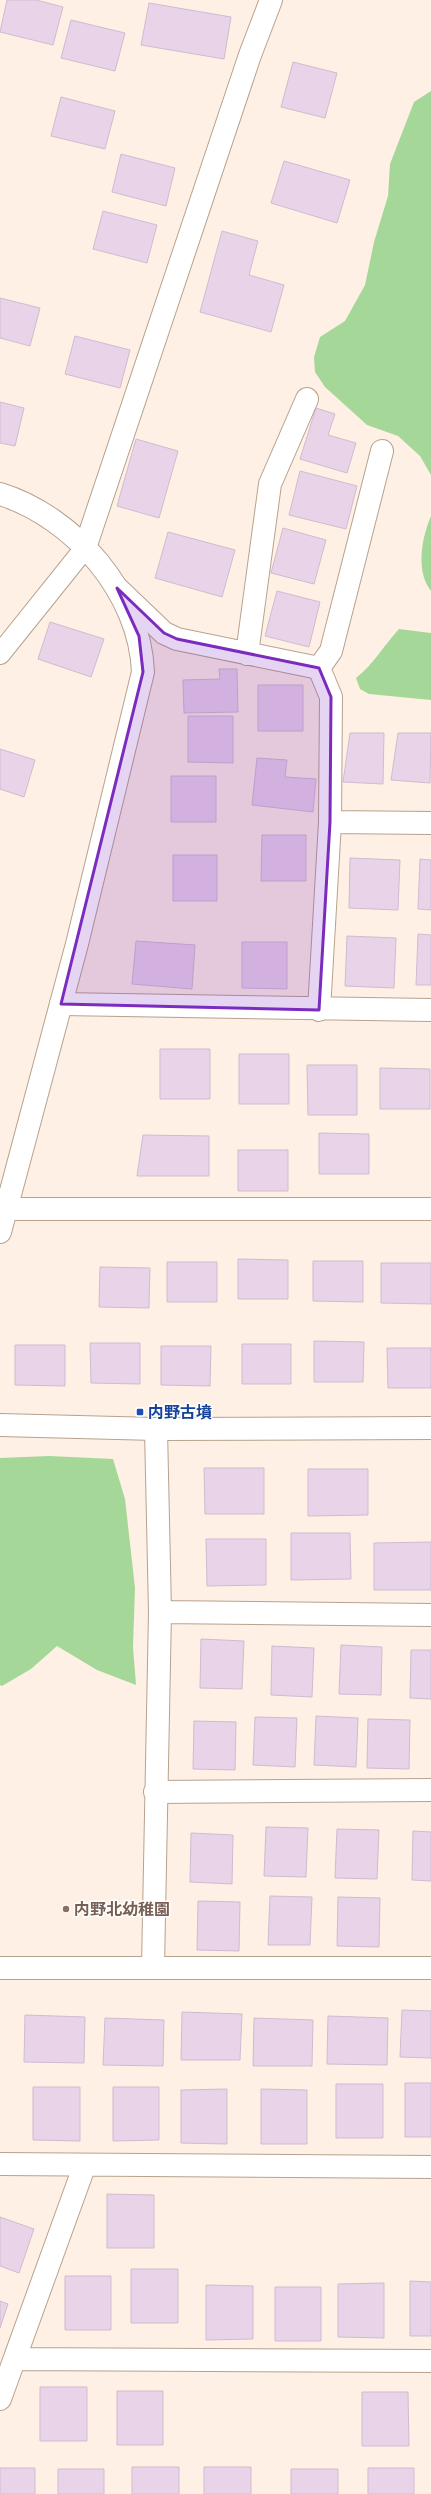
<svg xmlns="http://www.w3.org/2000/svg" width="431" height="2494" font-family="'Zilla Slab','Noto Sans JP',serif">
<style>
.green{fill:#a5d898}
.building{fill:#e8d3e9;stroke:#d0bbd0}
.lines{fill:none;stroke-linecap:round;stroke-linejoin:round}
.lane-casing{stroke:#b7a28e;stroke-width:22}
.street-casing{stroke:#b7a28e;stroke-width:24}
.secondary-casing{stroke:#b7a28e;stroke-width:24}
.lane{stroke:#fff;stroke-width:20}
.street{stroke:#fff;stroke-width:22}
.secondary{stroke:#fff;stroke-width:22}
.marked{fill:#7b2cbf;fill-opacity:0.2;stroke:#7b2cbf;stroke-width:3;stroke-linejoin:round}
.transit-dot{fill:#1a4fb4;stroke:#fff;stroke-width:1.5}
.education-dot{fill:#8d6e63;stroke:#fff;stroke-width:1.5}
.labels{text-anchor:middle;dominant-baseline:central;stroke-width:3;stroke-linejoin:round;paint-order:stroke}
.transit-label{font-size:16px;font-weight:bold;fill:#164399;stroke:#fff;text-anchor:start}
.education-label{font-size:16px;font-weight:bold;fill:#785e54;stroke:#fff;text-anchor:start}
</style>
<rect width="100%" height="100%" fill="#fef0e4"/>
<!-- green -->
<path class="green" d="M431 91V475L420 456 398 436 367 425 325 387 315 372 314 357 320 337 345 321 365 285 374 242 388 196 390 164 414 102Z
M431 516V591C415 571 422 537 431 516Z
M399 629 431 633V700L369 694 360 689 356 678C374 664 384 645 399 629Z
M49 1456 113 1459 125 1499 135 1588 133 1647 136 1685 97 1670 57 1646 31 1669 2 1686 0 1685V1458Z"/>
<!-- building -->
<path class="building" d="M7 0H36L63 7 53 45 0 32Z
M149 3 231 17 224 59 141 45Z
M71 20 125 33 115 71 61 58Z
M293 62 337 73 325 118 281 107Z
M61 97 115 111 105 149 51 136Z
M121 154 175 168 166 206 112 192Z
M284 161 350 180 337 223 271 203Z
M103 211 157 225 147 263 93 249Z
M222 231 258 241 249 275 284 285 271 332 200 312Z
M0 298 40 308 30 346 0 338Z
M75 336 130 350 120 388 65 374Z
M0 402 24 408 15 446 0 443Z
M316 408 335 414 328 435 356 443 347 473 300 459Z
M136 439 178 451 159 518 117 506Z
M300 471 357 486 346 529 289 515Z
M283 528 326 540 314 584 271 573Z
M168 532 235 550 222 597 155 578Z
M277 591 320 602 309 647 265 636Z
M50 622 104 639 91 677 38 659Z
M219 669H237L238 712 184 713 183 680 220 679Z
M258 685H303V731H258Z
M188 716H233V763L188 762Z
M350 733H384L383 784 343 782Z
M398 733H431L430 783 391 780Z
M0 749 35 760 24 797 0 789Z
M257 758 287 760 285 777 316 779 313 812 252 805Z
M171 776H216V822H171Z
M262 835H306V881H261Z
M173 855H217V901H173Z
M350 858 400 860 398 910 349 908Z
M420 859 431 860V910L418 909Z
M418 934 431 935V985H416Z
M347 936 396 938 394 988 345 986Z
M136 941 195 945 192 989 132 984Z
M242 942H287V989L242 988Z
M160 1049H210V1099H160Z
M239 1054H289V1104H239Z
M307 1065H357V1115H308Z
M380 1068 430 1069V1109H380Z
M319 1133 369 1134V1174H319Z
M143 1135 209 1136V1176H137Z
M238 1150H288V1191H238Z
M238 1259 288 1260V1299H238Z
M313 1261H363V1302L313 1301Z
M167 1262H217V1302H167Z
M381 1263H431V1304L381 1303Z
M100 1267 150 1268 149 1308 99 1307Z
M314 1341 364 1342 363 1382H314Z
M90 1343H140V1384L91 1383Z
M242 1344H291V1384H242Z
M15 1345H65V1386L15 1385Z
M161 1346H211L210 1386 161 1385Z
M387 1348H431V1388H388Z
M204 1468H264V1514H205Z
M308 1469H368V1515L308 1516Z
M291 1533H350L351 1579 291 1580Z
M206 1539H266V1585L207 1586Z
M431 1542V1590H374V1543Z
M201 1639 244 1641 242 1689 200 1688Z
M341 1645 382 1647 381 1695 339 1694Z
M272 1646 314 1648 312 1697 271 1695Z
M411 1650H431V1699L410 1698Z
M316 1716 358 1718 356 1767 314 1765Z
M255 1717 297 1718 295 1767 253 1765Z
M368 1719 410 1720 409 1769 367 1768Z
M194 1721 236 1722 235 1770 193 1769Z
M266 1827 308 1828 306 1877 264 1876Z
M337 1829 379 1830 377 1879 335 1878Z
M413 1831 431 1832V1881L412 1880Z
M191 1833 233 1835 232 1884 190 1882Z
M270 1896 312 1897 310 1945H268Z
M338 1897 380 1898 379 1947 337 1946Z
M198 1901 240 1902 239 1951 197 1950Z
M402 2010 431 2011V2058L400 2057Z
M182 2012 242 2014 240 2060H181Z
M25 2015 85 2017 84 2063 24 2062Z
M328 2016 388 2018 387 2065 327 2064Z
M105 2018 164 2020 163 2066 103 2065Z
M254 2018 313 2020 312 2066H253Z
M405 2083H431V2137H405Z
M336 2084H383V2138H336Z
M33 2087H80V2141L33 2140Z
M113 2087H159V2140L113 2141Z
M227 2089V2144L181 2143V2090Z
M261 2089 307 2090V2144H261Z
M107 2194 154 2195V2248H107Z
M0 2217 34 2229 19 2273 0 2266Z
M131 2269H178V2323H131Z
M65 2276H111V2330H65Z
M410 2281 431 2282V2336H410Z
M384 2283V2338L338 2337V2284Z
M206 2285 253 2286V2339L206 2340Z
M275 2287H321V2341H275Z
M0 2301 8 2304 0 2328Z
M40 2387H87V2441H40Z
M117 2391H163V2445H117Z
M362 2392H408L409 2446H362Z
M132 2467H179V2494H132Z
M204 2467H251V2494H204Z
M0 2468H35V2494H0Z
M368 2468H414V2494H368Z
M58 2469H104V2494H58Z
M291 2469H338V2494H291Z"/>
<g class="lines">
<!-- lane casing -->
<g class="lane-casing">
<path id="lane" d="M0 654 85 548"/>
</g>
<!-- street casing -->
<g class="street-casing">
<path id="street" d="M85 548 250 55 271 0
M118 589 164 633 177 639 319 668 331 697 330 822 319 1010
M247 654 270 484 307 399
M319 668 331 651 382 451
M330 822 431 823
M61 1004 431 1010
M7 1209H431
M160 1612 431 1615
M155 1792 431 1790
M153 1967 160 1612 156 1429
M0 1968H431
M0 2164 431 2167
M15 2359 431 2361
M0 2399 84 2167"/>
</g>
<!-- secondary casing -->
<g class="secondary-casing">
<path id="secondary" d="M0 494C74 517 140 593 143 672L77 944 0 1232
M0 1425 156 1429 431 1428"/>
</g>
<!-- lane -->
<use href="#lane" class="lane"/>
<!-- street -->
<use href="#street" class="street"/>
<!-- secondary -->
<use href="#secondary" class="secondary"/>
</g>
<!-- marked area -->
<path class="marked" d="M117 588 164 633 177 639 319 668 331 697 330 822 319 1010 61 1004 143 672 139 636Z"/>
<!-- markers -->
<rect class="transit-dot" x="136" y="1408" width="8" height="8" rx="2"/>
<circle class="education-dot" cx="66" cy="1909" r="4"/>
<g class="labels">
<!-- transit labels -->
<g class="transit-label">
<text x="148" y="1412">内野古墳</text>
</g>
<!-- education labels -->
<g class="education-label">
<text x="74" y="1909">内野北幼稚園</text>
</g>
</g>
</svg>
